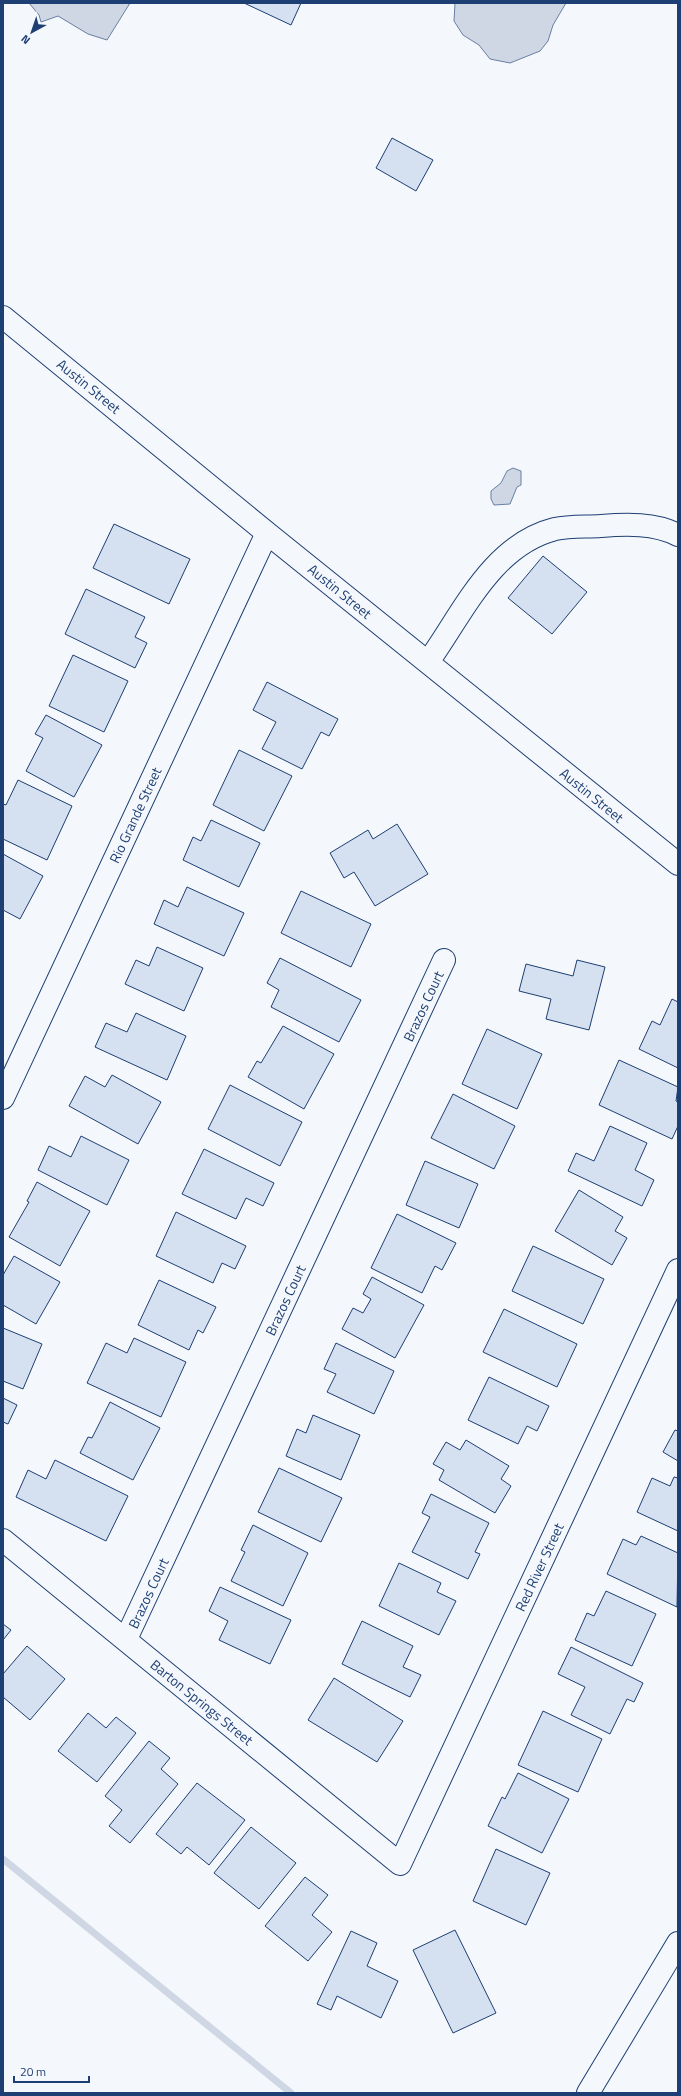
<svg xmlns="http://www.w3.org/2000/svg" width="681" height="2096" font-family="'Titillium Web',sans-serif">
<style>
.water{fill:#cfd7e4;stroke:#687fa3}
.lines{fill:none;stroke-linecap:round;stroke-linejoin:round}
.stream{stroke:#cfd7e4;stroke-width:7}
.building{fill:#d5e0f0;stroke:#1d3f73}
.minor-casing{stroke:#1d3f73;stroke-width:24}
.minor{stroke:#f4f7fb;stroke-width:22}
.labels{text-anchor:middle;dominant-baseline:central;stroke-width:3;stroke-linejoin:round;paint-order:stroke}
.street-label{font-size:14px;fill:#1d3f73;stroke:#f4f7fb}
</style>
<rect width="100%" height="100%" fill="#f4f7fb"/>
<!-- water -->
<path class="water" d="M29 3H130L107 40 88 34 58 16 41 22 39 15Z
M455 3H566L553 25 548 41 540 51 510 63 490 59 479 45 463 35 454 21Z
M513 468 521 471V485L517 487 510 504 494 505 491 499V491L501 483 507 471Z"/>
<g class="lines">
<!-- stream -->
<path class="stream" d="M3 1859 291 2093"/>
</g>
<!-- building -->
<path class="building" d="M244 3H301L291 25Z
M392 138 433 160 416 191 376 168Z
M114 524 190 559 169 604 93 568Z
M543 556 587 592 552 634 508 598Z
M86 589 145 617 135 637 147 643 135 668 65 634Z
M73 655 128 681 104 732 49 706Z
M267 682 338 719 329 736 321 732 302 769 262 749 276 722 253 710Z
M46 715 102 745 74 797 26 771 43 738 35 734Z
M239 750 292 776 264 831 213 805Z
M18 780 72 806 47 860 3 839V804L6 805Z
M211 820 260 843 239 887 183 860 193 837 201 841Z
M397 824 428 874 375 906 354 872 344 878 330 853 368 830 373 839Z
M3 854 43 876 20 919 3 910Z
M187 887 244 913 224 956 154 924 164 900 178 907Z
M301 891 371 924 351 967 281 933Z
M157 947 203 968 184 1011 125 984 136 960 149 966Z
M280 958 361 1000 339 1042 271 1007 279 990 267 983Z
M577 960 605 967 589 1030 546 1019 551 999 519 991 526 964 573 976Z
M672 999 678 1002V1068L639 1049 652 1021 660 1025Z
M136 1013 186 1036 167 1080 95 1047 106 1023 127 1032Z
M283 1026 334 1054 304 1109 248 1077 257 1061 261 1063Z
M487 1029 542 1054 517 1109 462 1084Z
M619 1060 678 1087 676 1101 678 1102V1126L672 1139 599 1105Z
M112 1075 161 1102 138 1144 69 1106 85 1076 105 1087Z
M230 1085 302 1122 280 1166 208 1129Z
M453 1094 515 1126 494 1169 431 1138Z
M610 1126 647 1143 635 1170 654 1180 642 1206 568 1171 576 1153 594 1161Z
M81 1136 129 1160 107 1205 38 1170 49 1146 71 1157Z
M204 1149 274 1183 263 1206 246 1198 236 1219 182 1194Z
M425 1161 478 1184 459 1228 406 1205Z
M37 1182 90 1211 60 1266 9 1237 29 1202 27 1201Z
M579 1190 623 1217 615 1231 627 1238 612 1265 555 1231Z
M176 1212 246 1246 235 1269 222 1263 213 1283 156 1256Z
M397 1214 456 1243 442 1270 435 1266 422 1293 371 1268Z
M533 1246 604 1279 583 1324 512 1291Z
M14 1256 60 1282 36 1324 3 1305V1275Z
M372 1277 424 1305 395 1358 342 1329 353 1308 363 1313 371 1299 363 1294Z
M159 1280 216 1307 203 1333 198 1330 189 1350 138 1325Z
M504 1309 577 1344 557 1387 483 1352Z
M3 1328 42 1344 23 1389 3 1381Z
M134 1338 186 1362 161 1417 87 1383 106 1343 127 1353Z
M336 1343 394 1371 374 1414 327 1392 336 1374 324 1369Z
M489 1377 549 1406 537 1431 527 1426 518 1444 468 1420Z
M3 1398 17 1405 8 1424 3 1422Z
M110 1402 160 1428 133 1480 80 1453 88 1437 92 1438Z
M313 1415 360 1435 341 1480 286 1456 297 1429 306 1433Z
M675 1430 678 1431V1461L663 1452Z
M466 1440 509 1466 501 1479 511 1486 495 1513 439 1480 444 1470 433 1464 446 1442 460 1450Z
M55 1460 128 1496 106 1541 16 1497 28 1470 46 1479Z
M279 1468 342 1498 321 1542 258 1512Z
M674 1477 678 1478V1531L637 1512 652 1478 670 1486Z
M431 1494 489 1523 475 1552 480 1554 468 1579 412 1552 430 1517 422 1513Z
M253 1525 308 1553 283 1606 231 1581 245 1552 241 1550Z
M641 1536 678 1553 677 1607 607 1574 623 1539 636 1545Z
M399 1563 441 1583 437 1592 456 1601 439 1635 379 1606Z
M220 1587 291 1620 270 1664 219 1640 228 1621 209 1611Z
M606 1591 656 1614 632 1666 575 1640 587 1613 594 1616Z
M362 1621 413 1646 403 1667 421 1675 410 1697 342 1664Z
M3 1624 11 1630 3 1640Z
M27 1646 65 1679 30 1720 3 1697V1674Z
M571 1647 643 1683 634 1702 627 1699 610 1734 571 1715 585 1687 558 1674Z
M334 1678 403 1721 377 1762 308 1720Z
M543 1711 602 1739 578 1792 518 1765Z
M88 1713 106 1728 116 1717 136 1733 97 1782 58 1751Z
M149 1741 170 1758 161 1769 178 1784 130 1843 109 1826 122 1810 105 1796Z
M518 1773 569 1799 542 1853 488 1826 502 1797 505 1799Z
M197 1783 245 1820 209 1865 187 1847 181 1854 156 1834Z
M251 1827 296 1863 259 1909 214 1873Z
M496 1849 550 1873 526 1925 473 1901Z
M305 1877 328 1895 312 1915 332 1932 308 1961 265 1926Z
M455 1930 496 2013 453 2033 413 1950Z
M351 1931 377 1943 367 1966 398 1981 381 2018 337 1996 331 2010 317 2004Z"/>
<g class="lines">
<!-- minor casing -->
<g class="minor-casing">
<path id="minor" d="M3 317 267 533 678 864
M428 662C463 613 492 545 555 529 569 526 586 527 601 526 626 524 655 523 678 535
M3 1098 267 533
M3 1540 400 1864 678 1270
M126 1639 444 960
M588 2093 678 1943"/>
</g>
<!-- minor -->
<use href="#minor" class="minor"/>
</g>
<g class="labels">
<!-- street labels -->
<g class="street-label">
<text transform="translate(89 386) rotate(39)">Austin Street</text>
<text transform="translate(340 591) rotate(39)">Austin Street</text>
<text transform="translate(592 795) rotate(39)">Austin Street</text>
<text transform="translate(135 815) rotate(-65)">Rio Grande Street</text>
<text transform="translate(423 1006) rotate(-65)">Brazos Court</text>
<text transform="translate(285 1300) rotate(-65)">Brazos Court</text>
<text transform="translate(539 1567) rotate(-65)">Red River Street</text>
<text transform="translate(148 1593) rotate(-65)">Brazos Court</text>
<text transform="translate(202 1702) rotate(39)">Barton Springs Street</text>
</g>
</g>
<!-- border -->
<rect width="681" height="2096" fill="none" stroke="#1d3f73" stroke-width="8"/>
<!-- north arrow -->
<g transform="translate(32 32) rotate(220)" stroke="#f4f7fb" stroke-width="3" paint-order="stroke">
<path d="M0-3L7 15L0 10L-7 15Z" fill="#1d3f73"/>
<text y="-6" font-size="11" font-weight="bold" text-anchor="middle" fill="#1d3f73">N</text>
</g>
<!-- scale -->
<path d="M14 2076v6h75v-6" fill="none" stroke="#1d3f73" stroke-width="2"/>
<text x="20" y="2076" font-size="12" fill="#1d3f73" stroke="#f4f7fb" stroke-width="3" paint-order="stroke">20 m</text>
</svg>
